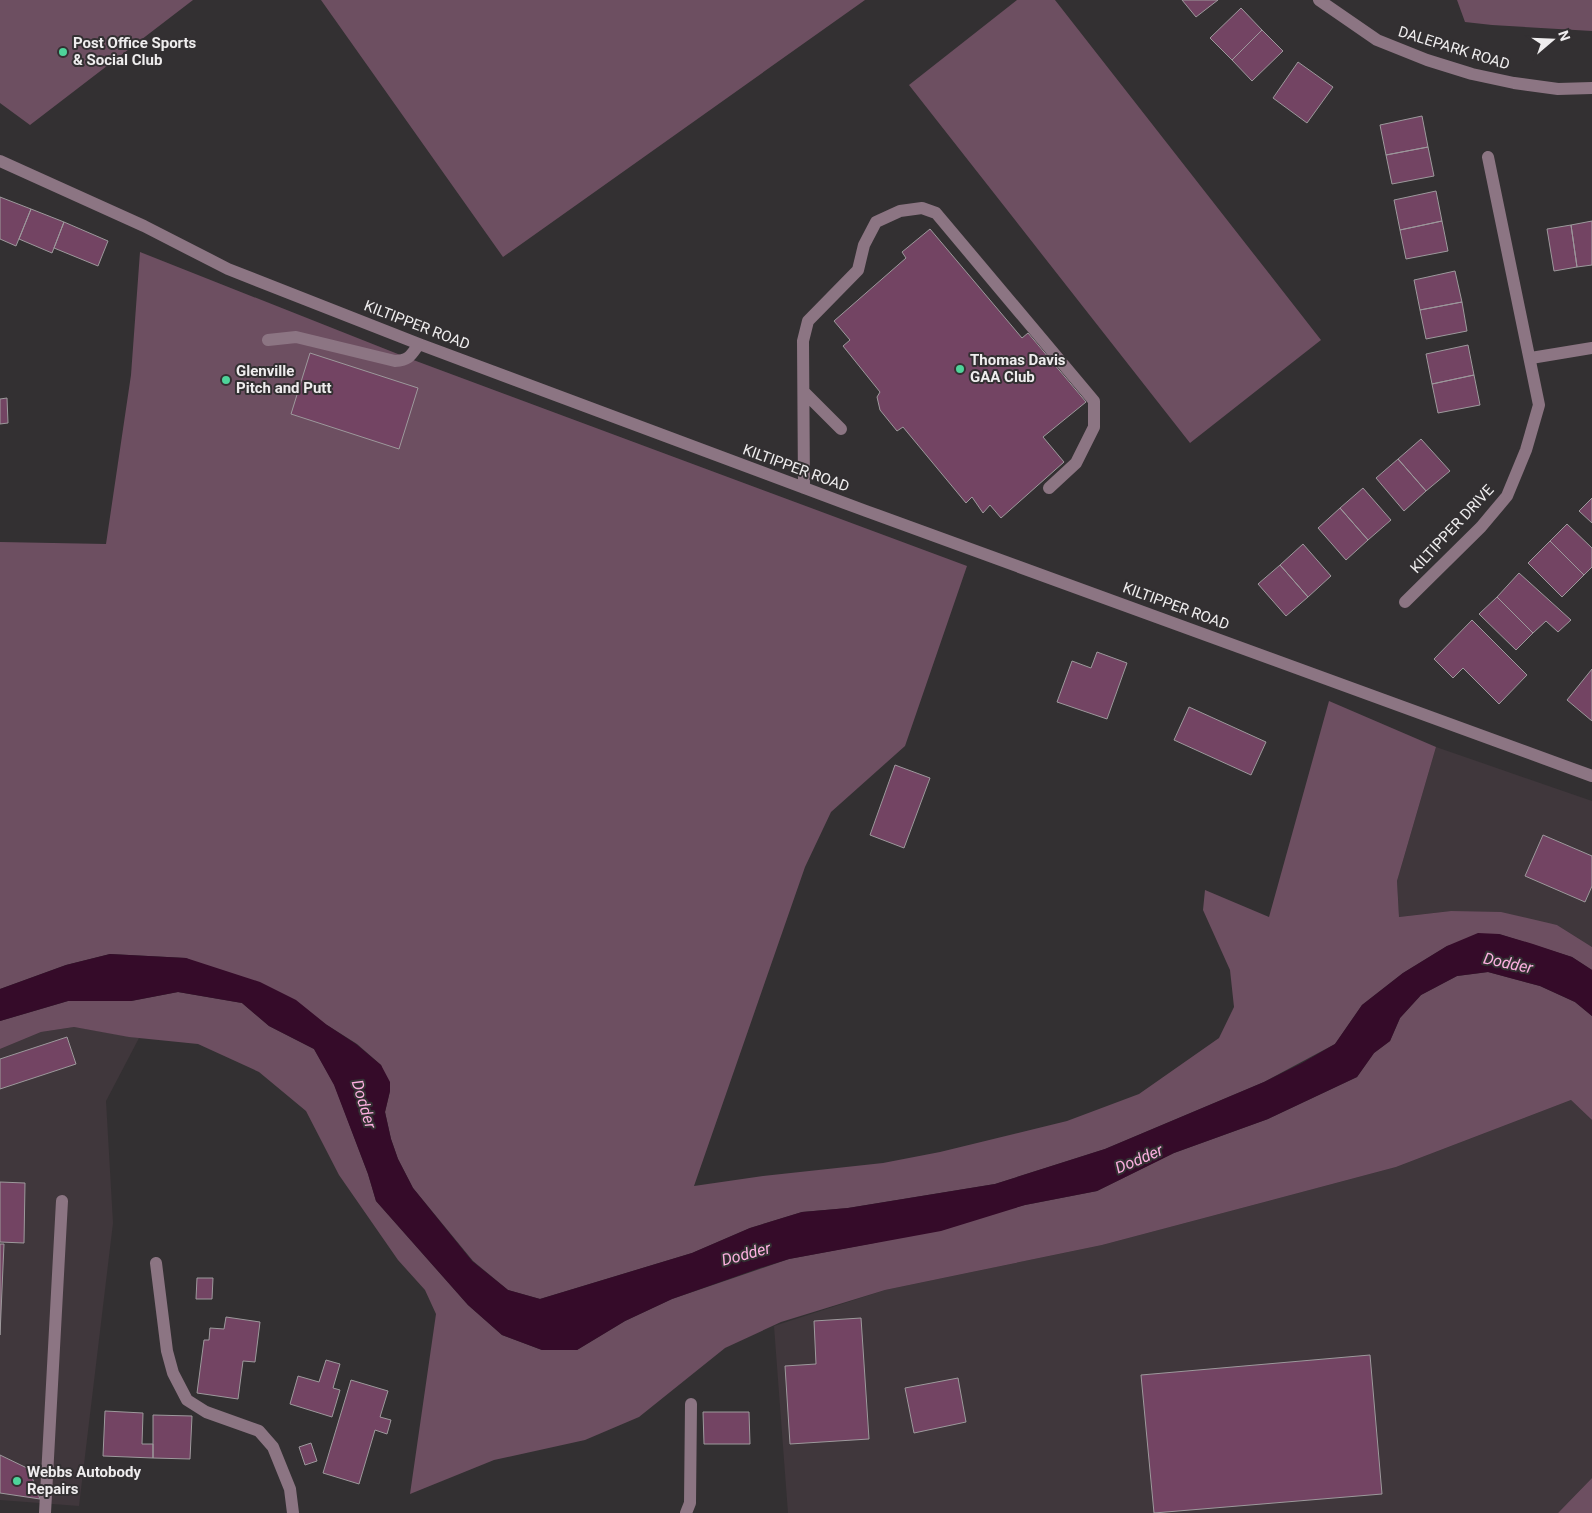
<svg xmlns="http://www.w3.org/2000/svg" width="1592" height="1513" font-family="Roboto,sans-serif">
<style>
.built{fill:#40373c}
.green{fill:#6d4f61}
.water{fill:#350b29}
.building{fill:#734463;stroke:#9d999c}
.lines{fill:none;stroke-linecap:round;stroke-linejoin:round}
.minor{stroke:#8c7583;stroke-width:12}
.poi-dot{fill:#4ed39a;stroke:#333032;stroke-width:2}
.labels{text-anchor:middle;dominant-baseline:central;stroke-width:4;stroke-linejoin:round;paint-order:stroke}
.poi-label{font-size:15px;font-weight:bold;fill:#efedee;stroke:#333032;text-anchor:start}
.street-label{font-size:15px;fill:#efedee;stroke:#333032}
.water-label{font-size:16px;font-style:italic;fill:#fbafdf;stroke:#333032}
</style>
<rect width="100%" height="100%" fill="#333032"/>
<!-- built -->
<path class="built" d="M1436 747 1592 801V947L1557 925 1451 911 1399 917 1397 881Z
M74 1027 139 1038 106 1101 113 1223 79 1506 0 1500V1049L41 1032Z
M1571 1100 1592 1120V1478L1558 1513H788L774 1326 885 1290 1102 1245 1396 1167Z"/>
<!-- green -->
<path class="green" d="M0 0H193L30 125 0 103Z
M321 0H865L503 257Z
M1017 0H1055L1321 340 1190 443 909 85Z
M1457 0H1592V31L1492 25 1465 22Z
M140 252 408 358 967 566 905 746 831 812 805 867 694 1186 763 1176 883 1163 940 1152 1067 1121 1139 1094 1219 1038 1234 1007 1230 970 1203 910 1205 890 1269 917 1329 701 1436 747 1397 881 1399 917 1451 911 1501 912 1557 925 1592 947V970L1572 957 1499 934 1447 946 1403 973 1362 1005 1335 1044 1264 1082 1105 1149 995 1184 848 1208 802 1212 750 1228 692 1253 540 1299 508 1290 473 1261 413 1188 398 1159 391 1139 385 1112 390 1091 381 1065 357 1044 327 1025 186 958 110 954 66 965 0 989V542L106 544 131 375Z
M1488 972 1540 986 1575 1002 1592 1016V1120L1571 1100 1396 1167 1102 1245 885 1290 781 1322 725 1348 639 1417 585 1440 494 1460 410 1494 436 1314 425 1290 398 1260 339 1175 306 1111 259 1072 198 1044 129 1037 74 1027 41 1032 0 1049V1021L68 1001H131L178 992 242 1003 269 1026 314 1049 334 1084 368 1174 376 1201 468 1305 502 1335 542 1350H577L625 1321 672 1299 789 1259 874 1243 1025 1205 1097 1191 1174 1153 1268 1119 1357 1077 1374 1053 1390 1041 1400 1018 1421 995 1457 976Z
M1592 1478V1513H1557H1558Z"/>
<!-- water -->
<path class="water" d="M1478 933 1499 934 1533 944 1572 957 1592 970V1016L1575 1002 1540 986 1488 972 1457 976 1421 995 1400 1018 1390 1041 1374 1053 1357 1077 1268 1119 1174 1153 1097 1191 1025 1205 941 1231 789 1259 760 1268 672 1299 625 1321 577 1350H542L502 1335 468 1305 376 1201 368 1174 334 1085 314 1049 269 1026 242 1003 178 992 131 1001H68L0 1021V989L66 965 110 954 186 958 260 982 296 1000 327 1025 356 1044 381 1065 390 1082V1091L385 1112 391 1139 398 1159 413 1188 472 1261 508 1290 540 1299 692 1253 750 1228 802 1212 848 1208 995 1184 1105 1149 1264 1082 1302 1063 1335 1044 1362 1005 1403 973 1447 946Z"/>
<!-- building -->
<path class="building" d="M1182 0H1218L1196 17Z
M1241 8 1262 30 1232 60 1210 38Z
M1262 30 1283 51 1252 81 1232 60Z
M1298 62 1333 87 1307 123 1273 98Z
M1422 116 1428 147 1386 155 1380 125Z
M1428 147 1434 176 1392 184 1386 155Z
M1436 191 1442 221 1400 230 1394 200Z
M0 197 31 209 16 246 0 239Z
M31 209 64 222 52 253 19 239Z
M1442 221 1448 251 1406 259 1400 230Z
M1592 221V265L1577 267 1571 225Z
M64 222 108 241 98 266 54 248Z
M1571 225 1577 267 1554 271 1547 229Z
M930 229 1022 338 1028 333 1086 402 1043 437 1064 462 1001 518 990 505 983 513 972 497 966 503 903 427 897 431 880 410 877 397 880 392 843 346 850 340 834 321 906 258 902 252Z
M1455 271 1462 302 1420 310 1414 280Z
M1462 302 1467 331 1426 339 1420 310Z
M1468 345 1474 375 1432 384 1426 354Z
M310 353 418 388 399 449 291 414Z
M1474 375 1480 405 1438 413 1432 384Z
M7 398 8 423 0 424V399Z
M1421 439 1450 471 1426 491 1398 459Z
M1398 459 1426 491 1404 511 1376 478Z
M1363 488 1391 520 1368 540 1340 508Z
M1592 498V523L1579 511Z
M1340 508 1368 540 1346 560 1318 528Z
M1567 524 1592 548V567L1584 575 1550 541Z
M1550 541 1584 575 1562 597 1528 563Z
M1303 544 1331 576 1308 597 1280 565Z
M1280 565 1308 597 1286 616 1258 584Z
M1519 573 1571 620 1558 632 1546 621 1533 633 1497 597Z
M1497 597 1533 633 1516 650 1479 614Z
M1472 620 1527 675 1499 704 1463 668 1453 678 1434 659Z
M1097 652 1127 663 1107 719 1057 702 1072 661 1091 668Z
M1592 669V721L1567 700Z
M1189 707 1266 742 1251 775 1174 740Z
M895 765 930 778 904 848 870 835Z
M1543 835 1592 856V886L1585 902 1525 876Z
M67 1037 76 1064 0 1089V1059Z
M0 1182 25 1183 24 1243 0 1242Z
M0 1244H4L0 1335Z
M197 1278H213L212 1299H196Z
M226 1317 260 1322 255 1362 243 1361 238 1399 197 1393 204 1340H209L210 1328 224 1329Z
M861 1318 869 1439 790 1444 785 1366 816 1364 814 1321Z
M1370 1355 1382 1494 1154 1513 1141 1375Z
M326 1360 340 1364 333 1388 340 1390 332 1417 290 1404 298 1376 319 1382Z
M958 1378 966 1422 914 1433 905 1388Z
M351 1380 388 1391 380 1417 391 1420 387 1434 375 1430 359 1484 323 1473Z
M105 1411 143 1413 142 1444H153V1458L103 1456Z
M703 1412H749L750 1444H704Z
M153 1415 192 1416 190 1459 153 1458Z
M311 1443 317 1461 305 1465 299 1447Z
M0 1455 29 1469 40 1499 0 1493Z"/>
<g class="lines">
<!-- minor -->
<path class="minor" d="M1319 0 1377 40 1427 60 1472 74 1514 83 1558 89 1592 88
M0 161 144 226 228 269 419 344 866 511 1592 776
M268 340 296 337 395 361C410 360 411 355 419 344
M1531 358 1592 348
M804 392 841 429
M804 488 803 341 808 321 858 270 864 245 876 222 900 211 922 208 936 213 1094 401V427L1076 463 1049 488
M1405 602 1481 527 1507 496 1526 450 1539 405 1488 157
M156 1263 167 1351 173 1373 187 1400 206 1412 259 1431 273 1447 290 1489 293 1513
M45 1513 62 1201
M686 1513 690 1503 691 1404"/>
</g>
<!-- markers -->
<g class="poi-dot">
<circle cx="63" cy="52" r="5"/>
<circle cx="960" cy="369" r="5"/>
<circle cx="226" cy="380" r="5"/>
<circle cx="17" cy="1481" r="5"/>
</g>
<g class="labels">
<!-- poi labels -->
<g class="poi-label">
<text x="73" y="43">Post Office Sports<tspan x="73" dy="17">&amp; Social Club</tspan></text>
<text x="970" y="360">Thomas Davis<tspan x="970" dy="17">GAA Club</tspan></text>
<text x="236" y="371">Glenville<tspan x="236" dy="17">Pitch and Putt</tspan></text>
<text x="27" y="1472">Webbs Autobody<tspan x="27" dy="17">Repairs</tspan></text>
</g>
<!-- street labels -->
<g class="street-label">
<text transform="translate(1454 48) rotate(17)">DALEPARK ROAD</text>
<text transform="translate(417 325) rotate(21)">KILTIPPER ROAD</text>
<text transform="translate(796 468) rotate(20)">KILTIPPER ROAD</text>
<text transform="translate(1452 529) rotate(-47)">KILTIPPER DRIVE</text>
<text transform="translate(1176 606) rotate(20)">KILTIPPER ROAD</text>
</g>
<!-- water labels -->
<g class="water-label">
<text transform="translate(1508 963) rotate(12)">Dodder</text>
<text transform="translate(364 1104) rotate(73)">Dodder</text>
<text transform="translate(1139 1159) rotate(-23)">Dodder</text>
<text transform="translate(746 1254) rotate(-15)">Dodder</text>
</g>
</g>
<!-- north arrow -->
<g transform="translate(1552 40) rotate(71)" stroke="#333032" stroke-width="4" paint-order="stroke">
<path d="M0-4L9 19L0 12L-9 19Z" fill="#efedee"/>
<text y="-8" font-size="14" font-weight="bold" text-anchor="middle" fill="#efedee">N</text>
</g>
</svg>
